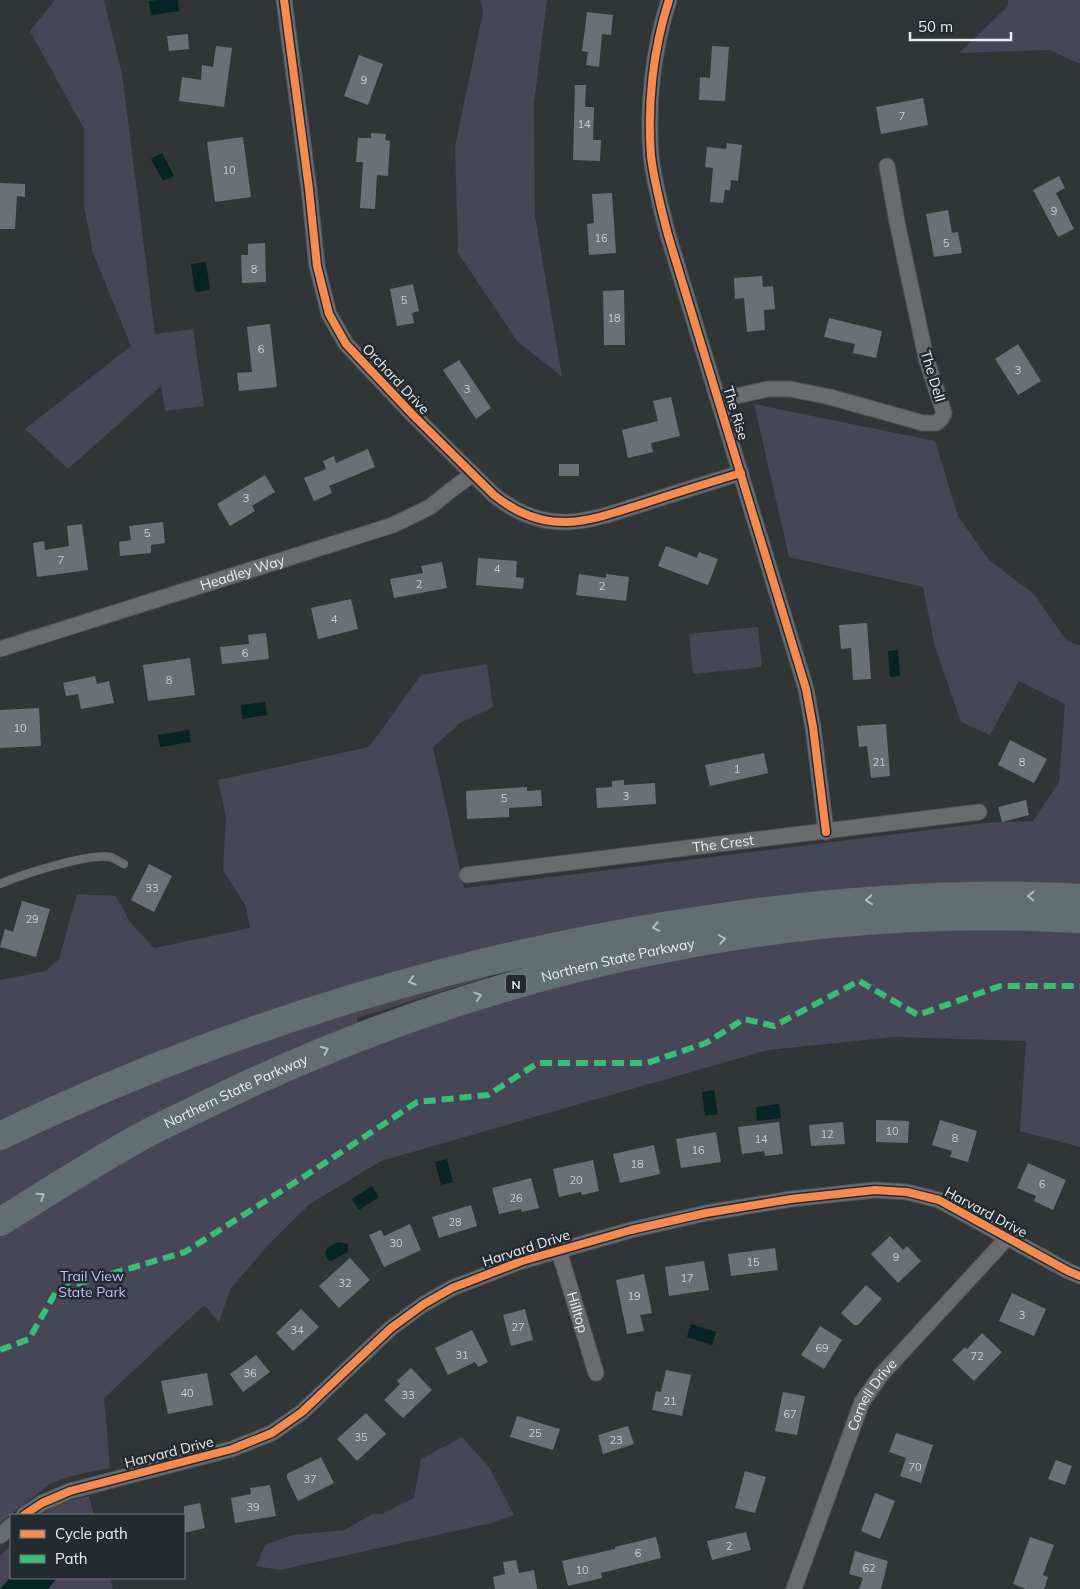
<svg xmlns="http://www.w3.org/2000/svg" width="1080" height="1589" font-family="Mulish,sans-serif">
<style>
.green{fill:#464657}
.water{fill:#062325}
.building{fill:#6a7077}
.lines{fill:none;stroke-linecap:round;stroke-linejoin:round}
.lane-casing{stroke:#4f5356;stroke-width:9}
.street-casing{stroke:#4f5356;stroke-width:17}
.highway-casing{stroke:#4f5356;stroke-width:29}
.lane{stroke:#696c6f;stroke-width:8}
.street{stroke:#696c6f;stroke-width:15}
.highway{stroke:#616f74;stroke-width:28}
.quiet{stroke:#3abd76;stroke-width:6;stroke-dasharray:12 6;stroke-linecap:butt}
.cycleway-casing{stroke:#232b31;stroke-width:11}
.cycleway{stroke:#f68b52;stroke-width:8}
.oneway{stroke:#b3bbc0}
.labels{text-anchor:middle;dominant-baseline:central;stroke-width:5;stroke-linejoin:round;paint-order:stroke}
.number-label{font-size:11px;fill:#c9ced3}
.shield{fill:#232b31;stroke:#aeb4b8;stroke-width:1}
.shield-label{font-size:12px;font-weight:bold;fill:#e9eef2}
.street-label{font-size:14px;fill:#e9eef2;stroke:#232b31}
.park-label{font-size:14px;fill:#c0bff6;stroke:#232b31}
</style>
<rect width="100%" height="100%" fill="#303538"/>
<!-- green -->
<path class="green" d="M54 0H104L122 73 155 334 193 329 204 406 165 411 161 386 68 469 25 429 131 346 93 253 84 206V129L30 31 54 1Z
M480 0H547L534 103 535 216 562 377 517 341 458 253 455 147 483 12Z
M1008 0H1080V64L1050 50 959 53 1008 6Z
M754 404 935 441 958 516 989 560 1034 594 1066 640 1080 646V886L845 890 724 902 635 918 0 1125V980L46 971 59 959 77 894 116 896 130 922 154 948 250 928 246 907 223 870 226 817 218 780 369 747 421 675 487 664 493 707 460 723 433 747 464 888 984 823 1033 821 1059 782 1065 704 1019 681 990 735 961 722 935 647 923 587 789 557Z
M758 627 762 667 693 674 689 634Z
M976 924 1043 931 1080 933V1147L1020 1131 1026 1041 894 1037 768 1050 381 1161 310 1204 270 1243 231 1288 219 1322 205 1306 202 1307 104 1398 110 1468 71 1476 50 1484 0 1523V1233L87 1180 275 1082 469 1007 748 941Z
M490 972 488 977 357 1018 358 1026 12 1203 1 1205 0 1203V1144L148 1080 353 1010Z
M462 1437 489 1467 514 1515 491 1523 280 1570 256 1566 265 1545 293 1535 345 1530 372 1514H382L414 1498 421 1459Z
M89 1496 94 1515H42L56 1504Z
M11 1545V1578H110L113 1589H0V1556Z"/>
<!-- water -->
<path class="water" d="M159 0H178L179 11 151 15 149 1Z
M162 153 174 176 163 181 151 159Z
M206 262 210 290 195 292 191 264Z
M898 650 900 676 890 677 888 651Z
M265 702 267 715 242 719 241 705Z
M189 730 191 742 160 747 158 735Z
M714 1090 718 1114 705 1116 702 1092Z
M779 1104 781 1118 757 1121 756 1107Z
M447 1159 453 1182 441 1185 435 1162Z
M372 1186 379 1197 359 1210 352 1199Z
M338 1242 348 1244V1252C347 1253 333 1260 331 1261L327 1259 325 1253 327 1248Z
M691 1324 716 1332 712 1345 687 1337Z
M11 1577V1578H57L48 1589H0Z"/>
<!-- building -->
<path class="building" d="M587 12 613 15 611 35 602 34 599 67 586 65 588 52 582 51Z
M188 34 189 49 169 51 167 36Z
M216 46 232 48 224 107 179 101 182 77 201 80 202 65 213 67Z
M712 46 729 47 725 101 699 100 700 77 710 78Z
M359 55 383 64 368 105 344 96Z
M575 85H586L585 107H594L593 140H601L600 161 573 160Z
M923 98 928 125 881 134 876 107Z
M371 133 386 134 385 140 390 141 388 176 377 175 375 209 360 208 363 162H356L358 138H371Z
M243 137 251 197 215 202 207 142Z
M727 143 742 145 738 181 731 180 730 190H725L723 203 710 202 713 168 705 167 707 147 726 149Z
M1059 176 1065 188 1056 193 1074 229 1058 237 1033 190Z
M0 183 25 184V197L17 196 15 229H0Z
M612 193 616 253 589 255 587 224 594 223 592 194Z
M948 210 952 233 958 232 962 253 934 257 926 214Z
M265 243 266 282 242 283 241 255H248V244Z
M762 276 763 287 773 286 775 309 764 310 765 330 747 332 744 298 735 299 734 278Z
M413 284 419 311 412 313 414 323 397 326 390 289Z
M624 290 625 345H604L603 291Z
M829 318 882 331 876 358 853 353 855 344 824 337Z
M270 324 277 387 239 391 237 373 252 372 247 327Z
M1018 344 1041 381 1018 395 995 359Z
M459 360 491 408 476 419 443 370Z
M671 397 680 436 651 443 653 452 628 458 622 430 658 421 653 401Z
M368 449 375 467 329 486 332 493 314 501 304 478 326 469 323 461 334 456 336 463Z
M559 464H579V476H559Z
M265 475 275 492 252 506 255 511 230 526 217 504Z
M163 522 165 543 151 545V553L120 556 119 542 131 540 129 526Z
M82 524 88 570 37 577 33 543 44 541 45 550 69 546 67 526Z
M666 546 697 558 699 552 718 559 708 585 658 566Z
M478 558 517 561 516 577 524 578 523 589 476 585Z
M442 562 447 588 394 598 390 579 423 573 421 566Z
M579 574 606 578V574L629 577 626 601 576 595Z
M351 599 358 629 318 639 311 608Z
M867 623 871 679 853 680 851 648 841 649 839 625Z
M266 633 269 659 222 664 220 647 249 644 248 635Z
M190 658 195 695 148 701 143 665Z
M95 676 97 684 109 681 114 703 81 709 78 694 66 696 63 683Z
M39 708 41 746 0 748V710Z
M886 724 890 776 871 778 867 746 859 747 857 726Z
M1010 740 1047 759 1034 783 998 765Z
M764 753 768 773 710 786 705 765Z
M624 780V785L655 783 656 804 597 808 596 788 612 787V781Z
M527 787V791L541 790 542 806 509 808V817L467 819 466 791Z
M1026 800 1029 815 1002 822 998 807Z
M149 864 172 876 154 912 131 900Z
M22 901 50 909 36 957 0 947 5 929 13 932Z
M876 1120 909 1121 908 1143 876 1142Z
M940 1120 977 1131 968 1162 950 1157 952 1151 932 1145Z
M779 1122 783 1154 765 1156 764 1151 742 1154 738 1127Z
M843 1122 845 1144 811 1146 809 1125Z
M716 1132 721 1162 681 1168 676 1139Z
M654 1145 660 1174 620 1183 613 1154Z
M593 1160 599 1191 582 1195 581 1192 559 1197 553 1169Z
M1028 1163 1066 1180 1053 1210 1034 1201 1036 1196 1017 1188Z
M531 1178 539 1208 522 1212 521 1209 499 1214 492 1188Z
M471 1205 477 1226 439 1238 432 1217Z
M410 1224 421 1250 384 1267 369 1235 381 1230 384 1236Z
M890 1236 903 1250 907 1246 921 1261 898 1283 871 1254Z
M775 1248 778 1270 731 1276 728 1254Z
M350 1258 370 1280 339 1308 319 1286Z
M704 1261 709 1290 669 1296 665 1267Z
M644 1274 652 1313 640 1315 644 1331 627 1334 616 1280Z
M866 1285 882 1299 858 1325H854L841 1313Z
M1012 1293 1046 1309 1034 1336 999 1321Z
M301 1309 319 1327 293 1351 276 1333Z
M525 1309 533 1340 511 1346 503 1315Z
M820 1326 842 1340 824 1369 801 1355Z
M472 1330 488 1362 478 1367 475 1362 448 1375 435 1348Z
M982 1333 1002 1352 974 1381 952 1360 965 1347 967 1349Z
M256 1355 270 1372 243 1392 230 1374Z
M411 1368 432 1390 403 1418 384 1400 400 1384 397 1381Z
M666 1370 691 1375 682 1416 652 1410 656 1391 661 1392Z
M207 1373 213 1405 168 1414 161 1381Z
M783 1392 805 1396 797 1435 775 1431Z
M366 1413 386 1434 357 1461 337 1439Z
M517 1416 560 1429 553 1450 510 1437Z
M628 1426 634 1444 603 1454 598 1435Z
M896 1433 933 1445 921 1483 900 1476 906 1458 889 1452Z
M321 1457 334 1483 298 1501 287 1478V1474Z
M1056 1460 1072 1466 1065 1485 1048 1479Z
M745 1471 766 1477 755 1513 735 1508Z
M270 1485 276 1516 235 1523 231 1498 251 1494 250 1488Z
M875 1493 895 1501 880 1539 861 1531Z
M200 1503 205 1528 184 1533V1506Z
M746 1532 751 1550 712 1560 707 1541Z
M656 1537 661 1558 601 1573 602 1578 568 1586 562 1561 615 1549V1547Z
M1030 1537 1054 1545 1043 1575 1048 1577 1044 1589H1026L1013 1584Z
M855 1551 888 1561 881 1589H859L863 1578 849 1574Z
M516 1560 519 1573 534 1570 537 1589H495L493 1577 505 1574 503 1562Z"/>
<g class="lines">
<!-- lane casing -->
<g class="lane-casing">
<path id="lane" d="M0 884C20 875 89 853 110 857 114 858 120 862 124 864"/>
</g>
<!-- street casing -->
<g class="street-casing">
<g id="street">
<path d="M284 0 309 189 317 266 329 314 346 344 413 415 494 495C515 512 541 523 568 522 592 521 616 512 639 505 673 494 707 483 741 473"/>
<path d="M669 0C653 49 647 105 651 156 654 182 661 208 668 235L806 689 813 727 826 832"/>
<path d="M719 400 768 389H790L830 397 923 423H936L941 419 944 413 926 358 897 222 887 166"/>
<path id="s1" d="M0 649 393 525 430 507 451 490 473 474"/>
<path id="s2" d="M467 875 979 812"/>
<path id="s3" d="M559 1251 596 1373"/>
<path d="M24 1515 42 1503 70 1491 232 1449 272 1433 302 1412 391 1328 424 1304 452 1288 522 1261 631 1230 706 1213 791 1199 875 1190 907 1192 939 1200 1068 1271 1080 1276"/>
<path d="M0 1536 11 1526"/>
<path id="s4" d="M794 1589 862 1402 881 1375 1008 1237"/>
</g>
</g>
<!-- highway casing -->
<g class="highway-casing">
<g id="highway">
<path d="M0 1136C227 1026 473 952 722 917 841 900 960 891 1080 898"/>
<path id="s5" d="M0 1222C47 1193 93 1163 142 1136 164 1124 187 1114 209 1103 476 972 782 901 1080 919"/>
</g>
</g>
<!-- lane -->
<use href="#lane" class="lane"/>
<!-- street -->
<use href="#street" class="street"/>
<!-- highway -->
<use href="#highway" class="highway"/>
<!-- quiet -->
<path class="quiet" d="M0 1350 29 1339 57 1290 185 1252 305 1176 417 1102 488 1095 538 1063H647L706 1043 744 1019 774 1026 859 981 918 1015 1000 986H1080"/>
<!-- cycleway casing -->
<g class="cycleway-casing">
<path id="cycleway" d="M284 0 309 189 317 266 329 314 346 344 413 415 494 495C515 512 541 523 568 522 592 521 616 512 639 505 673 494 707 483 741 473
M669 0C653 49 647 105 651 156 654 182 661 208 668 235L806 689 813 727 826 832
M24 1515 42 1503 70 1491 232 1449 272 1433 302 1412 391 1328 424 1304 452 1288 522 1261 631 1230 706 1213 791 1199 875 1190 907 1192 939 1200 1068 1271 1080 1276"/>
</g>
<!-- cycleway -->
<use href="#cycleway" class="cycleway"/>
</g>
<!-- one-way arrows -->
<defs><path id="oneway-chevron" d="M-2-3.5L2.5 0L-2 3.5" fill="none" stroke-width="1.6" stroke-linecap="round" stroke-linejoin="round" transform="scale(1.25)"/></defs>
<g class="oneway">
<use href="#oneway-chevron" transform="translate(1031 896) rotate(-179)"/>
<use href="#oneway-chevron" transform="translate(869 900) rotate(175)"/>
<use href="#oneway-chevron" transform="translate(656 927) rotate(170)"/>
<use href="#oneway-chevron" transform="translate(722 939) rotate(-9)"/>
<use href="#oneway-chevron" transform="translate(412 981) rotate(163)"/>
<use href="#oneway-chevron" transform="translate(478 996) rotate(-18)"/>
<use href="#oneway-chevron" transform="translate(325 1050) rotate(-24)"/>
<use href="#oneway-chevron" transform="translate(41 1196) rotate(-33)"/>
</g>
<g class="labels">
<!-- number labels -->
<g class="number-label">
<text x="364" y="80">9</text>
<text x="902" y="116">7</text>
<text x="584" y="124">14</text>
<text x="229" y="170">10</text>
<text x="1054" y="211">9</text>
<text x="601" y="238">16</text>
<text x="946" y="243">5</text>
<text x="254" y="269">8</text>
<text x="404" y="300">5</text>
<text x="614" y="318">18</text>
<text x="261" y="349">6</text>
<text x="1018" y="370">3</text>
<text x="467" y="389">3</text>
<text x="246" y="498">3</text>
<text x="147" y="533">5</text>
<text x="61" y="560">7</text>
<text x="497" y="569">4</text>
<text x="419" y="584">2</text>
<text x="602" y="586">2</text>
<text x="334" y="619">4</text>
<text x="245" y="653">6</text>
<text x="169" y="680">8</text>
<text x="20" y="728">10</text>
<text x="879" y="762">21</text>
<text x="1022" y="762">8</text>
<text x="737" y="769">1</text>
<text x="626" y="796">3</text>
<text x="504" y="798">5</text>
<text x="152" y="888">33</text>
<text x="32" y="919">29</text>
<text x="892" y="1131">10</text>
<text x="827" y="1134">12</text>
<text x="955" y="1138">8</text>
<text x="761" y="1139">14</text>
<text x="698" y="1150">16</text>
<text x="637" y="1164">18</text>
<text x="576" y="1180">20</text>
<text x="1042" y="1184">6</text>
<text x="516" y="1198">26</text>
<text x="455" y="1222">28</text>
<text x="396" y="1243">30</text>
<text x="896" y="1257">9</text>
<text x="753" y="1262">15</text>
<text x="687" y="1278">17</text>
<text x="345" y="1283">32</text>
<text x="634" y="1296">19</text>
<text x="1022" y="1315">3</text>
<text x="518" y="1327">27</text>
<text x="297" y="1330">34</text>
<text x="822" y="1348">69</text>
<text x="462" y="1355">31</text>
<text x="977" y="1356">72</text>
<text x="250" y="1373">36</text>
<text x="187" y="1393">40</text>
<text x="408" y="1395">33</text>
<text x="670" y="1401">21</text>
<text x="790" y="1414">67</text>
<text x="535" y="1433">25</text>
<text x="361" y="1437">35</text>
<text x="616" y="1440">23</text>
<text x="915" y="1467">70</text>
<text x="310" y="1479">37</text>
<text x="253" y="1507">39</text>
<text x="729" y="1546">2</text>
<text x="638" y="1553">6</text>
<text x="869" y="1568">62</text>
<text x="582" y="1570">10</text>
</g>
<!-- shield labels -->
<rect class="shield" x="506" y="974.5" width="20" height="19" rx="4"/>
<g class="shield-label">
<text x="516" y="984">N</text>
</g>
<!-- street labels -->
<g class="street-label">
<text transform="translate(933 376) rotate(73)">The Dell</text>
<text transform="translate(396 379) rotate(47)">Orchard Drive</text>
<text transform="translate(736 413) rotate(73)">The Rise</text>
<text stroke="none"><textPath href="#s1" startOffset="254">Headley Way</textPath></text>
<text stroke="none"><textPath href="#s2" startOffset="258">The Crest</textPath></text>
<text stroke="none"><textPath href="#s5" startOffset="675">Northern State Parkway</textPath></text>
<text stroke="none"><textPath href="#s5" startOffset="270">Northern State Parkway</textPath></text>
<text transform="translate(986 1212) rotate(28)">Harvard Drive</text>
<text transform="translate(526 1248) rotate(-18)">Harvard Drive</text>
<text stroke="none"><textPath href="#s3" startOffset="64">Hilltop</textPath></text>
<text stroke="none"><textPath href="#s4" startOffset="210">Cornell Drive</textPath></text>
<text transform="translate(169 1452) rotate(-14)">Harvard Drive</text>
</g>
<!-- park labels -->
<g class="park-label">
<text x="92" y="1276">Trail View<tspan x="92" dy="16">State Park</tspan></text>
</g>
</g>
<!-- legend -->
<rect x="10" y="1514" width="175" height="65" fill="#232b31" stroke="#72797e"/>
<rect x="20" y="1530" width="25" height="8" fill="#f68b52" stroke="#72797e"/>
<text x="55" y="1539" font-size="15" fill="#e9eef2">Cycle path</text>
<rect x="20" y="1555" width="25" height="8" fill="#3abd76" stroke="#72797e"/>
<text x="55" y="1564" font-size="15" fill="#e9eef2">Path</text>
<!-- scale -->
<path d="M910 32v8h101v-8" fill="none" stroke="#e9eef2" stroke-width="2.5"/>
<text x="918" y="32" font-size="15" fill="#e9eef2" stroke="#232b31" stroke-width="4" paint-order="stroke">50 m</text>
</svg>
